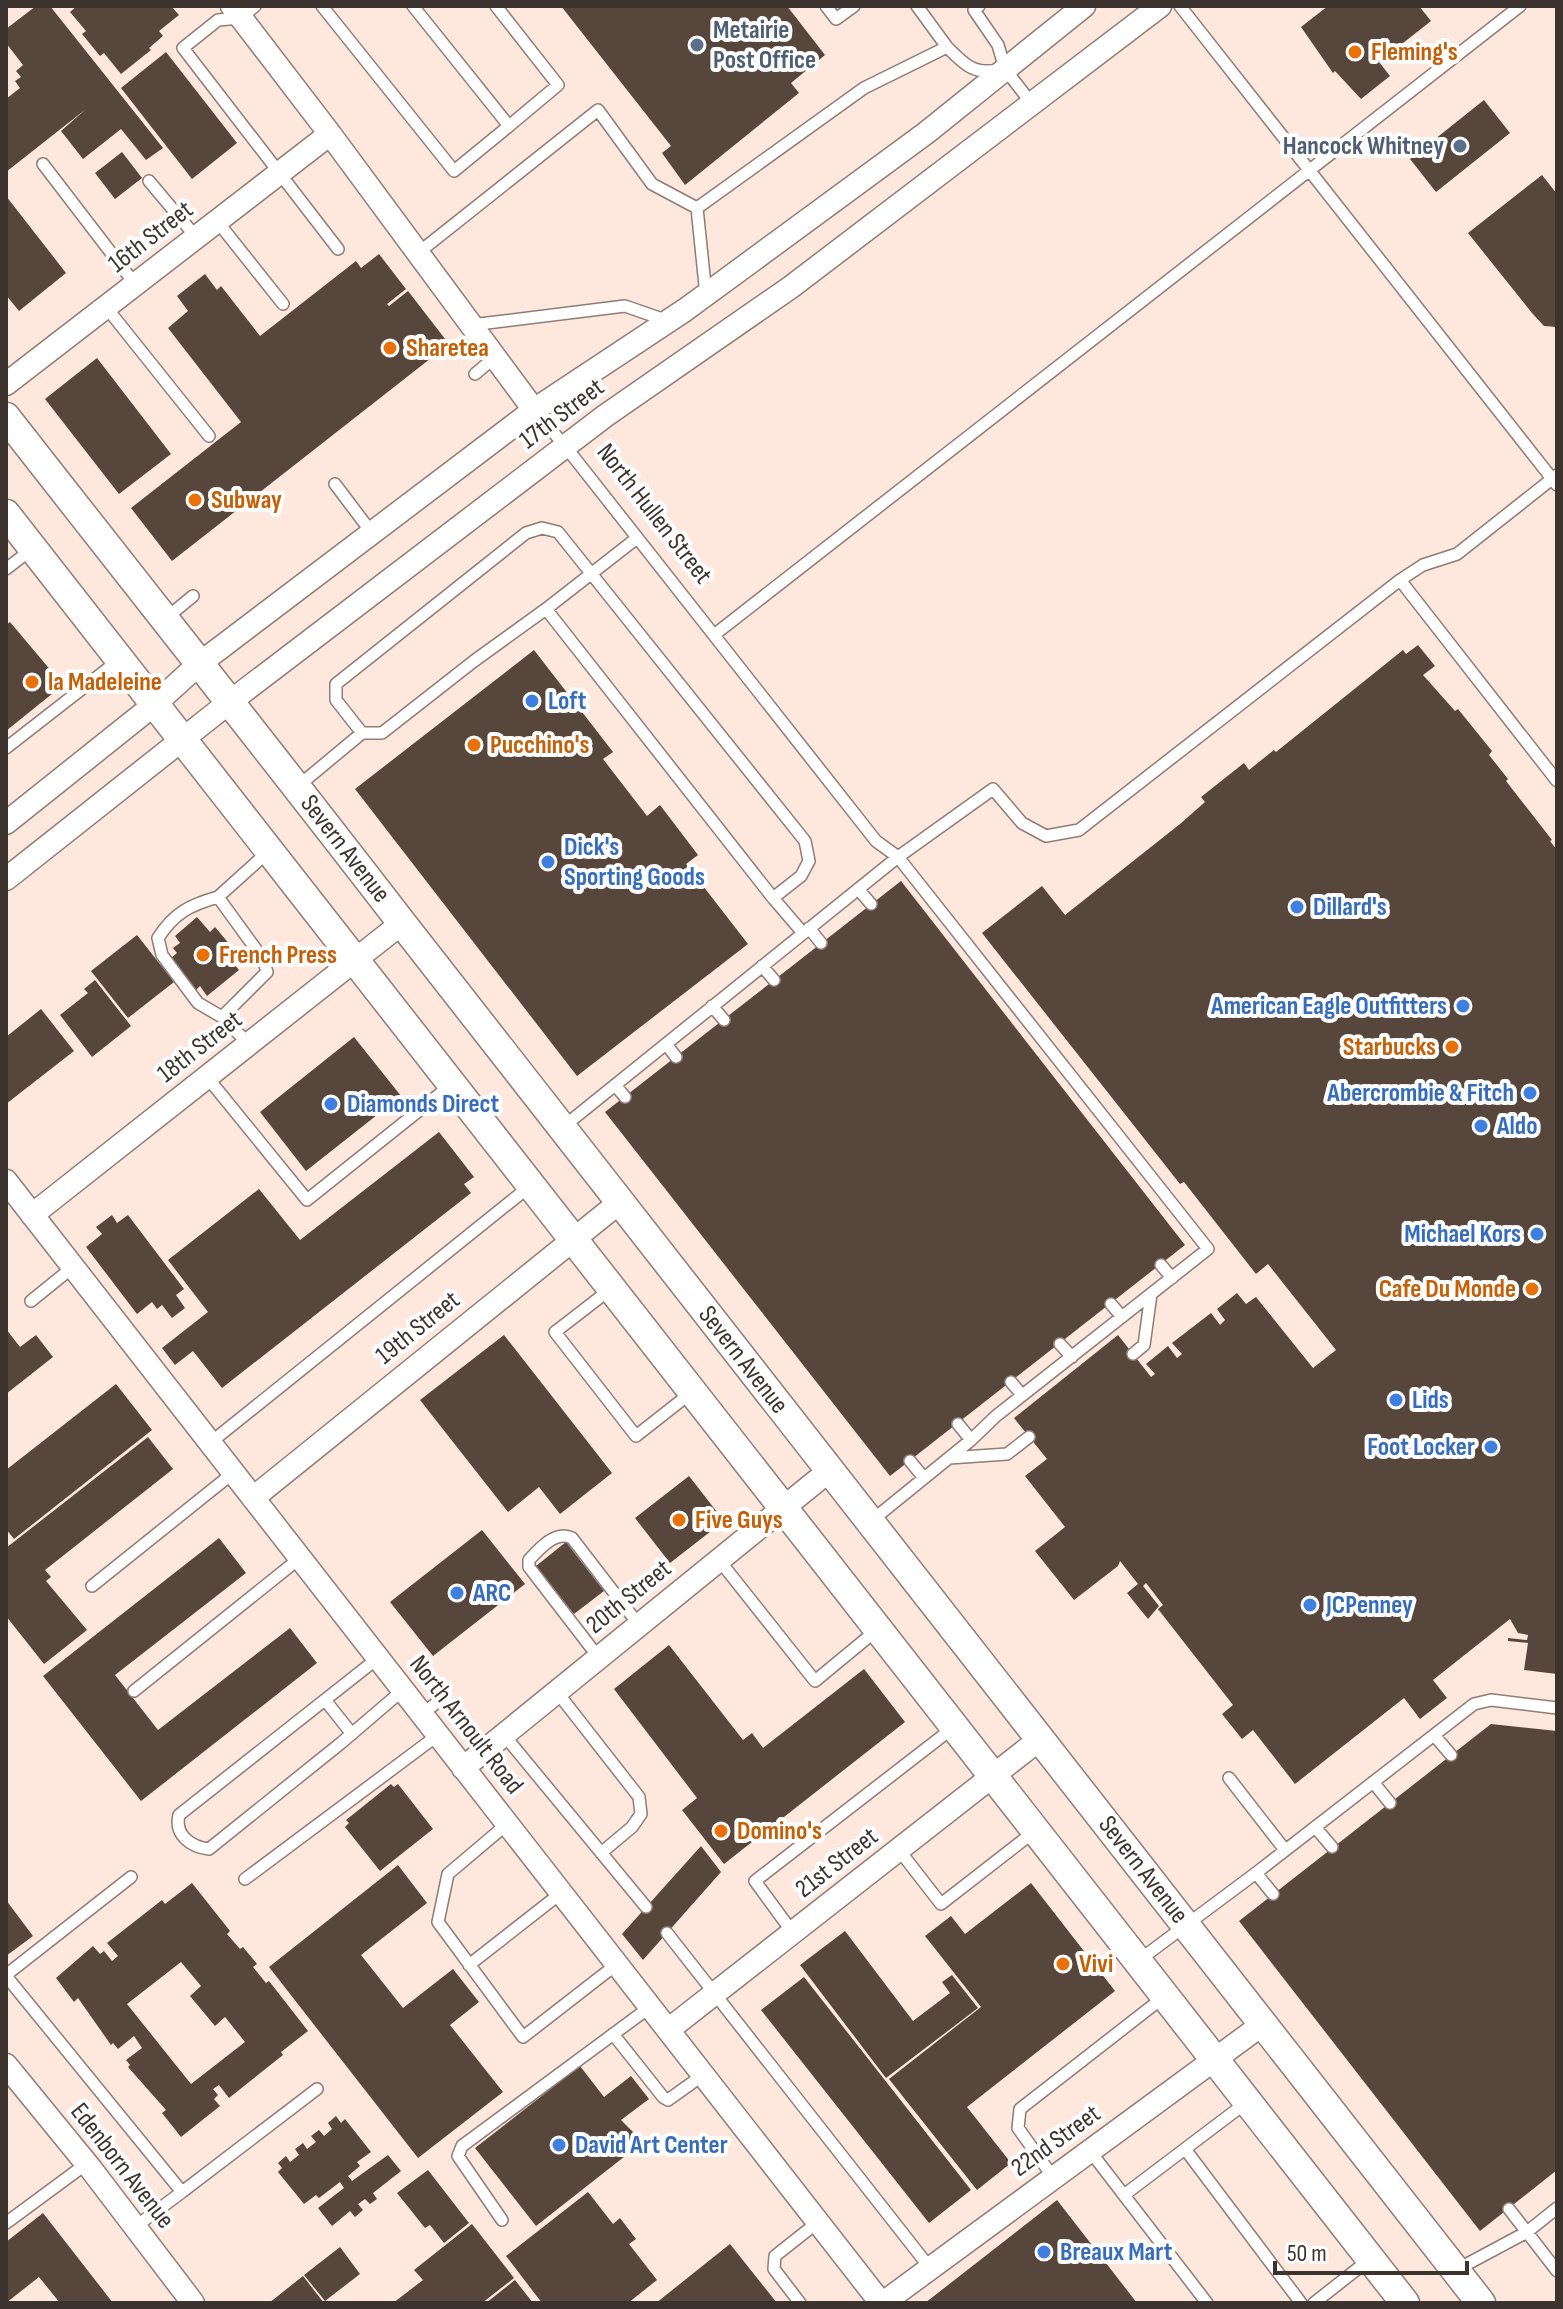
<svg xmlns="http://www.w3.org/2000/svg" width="1563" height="2309" font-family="'Sofia Sans Condensed',sans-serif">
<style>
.building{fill:#56463b;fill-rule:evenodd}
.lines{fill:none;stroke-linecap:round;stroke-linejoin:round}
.service-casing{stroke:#8f7c72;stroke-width:14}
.minor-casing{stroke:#8f7c72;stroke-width:25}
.tertiary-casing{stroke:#8f7c72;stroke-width:31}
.service{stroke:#fff;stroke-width:11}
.minor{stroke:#fff;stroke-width:22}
.tertiary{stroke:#fff;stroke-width:28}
.service-dot{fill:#5c6f8a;stroke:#fff;stroke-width:3}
.food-dot{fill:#e8710a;stroke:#fff;stroke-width:3}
.shop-dot{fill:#3f7fe0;stroke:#fff;stroke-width:3}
.labels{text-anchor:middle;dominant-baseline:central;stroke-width:8;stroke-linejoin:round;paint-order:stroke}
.service-label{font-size:26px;font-weight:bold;fill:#4e5e75;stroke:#fff;text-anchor:start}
.food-label{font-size:26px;font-weight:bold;fill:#c56008;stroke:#fff;text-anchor:start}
.street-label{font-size:26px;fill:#3c332f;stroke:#fff}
.shop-label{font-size:26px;font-weight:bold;fill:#366cbe;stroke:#fff;text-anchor:start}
</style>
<rect width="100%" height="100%" fill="#fee8dd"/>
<!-- building -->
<path class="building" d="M36 6H50L163 148 146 160 121 129 83 159 61 131 86 109 6 172V99L20 88 15 81 21 77 16 71 23 65 6 43V29Z
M77 6H171L179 15 159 31 163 36 149 48 151 50 121 74 104 53 100 56 82 34 86 31 70 12Z
M561 6H787L825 55 791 83 799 93 685 185 662 153 671 146Z
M1328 6H1419L1431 21 1379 62 1390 76 1361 99 1335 71 1333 73 1301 27Z
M166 52 237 143 192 179 121 88Z
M1484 100 1510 133 1436 192 1410 159Z
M122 152 142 178 115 199 95 173Z
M1542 175 1557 194V327L1544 326 1532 313 1468 233Z
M6 196 66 273 19 311 6 295Z
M379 254 406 289 387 304 389 306 408 291 449 344 172 561 131 508 241 422 168 328 188 311 177 296 205 274 217 290 221 286 260 336 356 261 361 268Z
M97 358 171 454 119 494 45 399Z
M10 622 63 685 6 731V625Z
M1418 645 1435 666 1423 675 1455 711 1458 709 1492 751 1489 755 1508 779 1506 781 1552 840 1550 841 1557 850V1674L1524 1670 1528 1643 1508 1641V1638L1527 1640 1528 1635 1518 1633 1510 1619 1433 1680 1447 1698 1420 1719 1404 1698 1295 1784 1253 1730 1242 1739 1222 1714 1233 1705 1158 1609 1163 1605 1146 1583 1143 1586 1159 1606 1148 1619 1127 1593 1138 1584 1120 1561 1118 1566 1074 1600 1035 1551 1065 1527 1025 1476 1047 1459 1014 1418 1118 1335 1151 1377 1155 1374 1146 1364 1168 1346 1177 1358 1182 1354 1172 1343 1211 1313 1220 1325 1225 1320 1217 1309 1237 1293 1246 1304 1256 1297 1313 1368 1336 1350 1268 1264 1256 1274 1184 1182 1180 1184 982 933 1042 886 1065 915 1180 824 1205 802 1201 797 1244 763 1249 770 1274 750 1276 752 1403 650 1406 654Z
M534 650 613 752 603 759 647 816 660 805 698 855 686 864 748 944 577 1076 355 789Z
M901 881 1185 1245 890 1476 605 1112Z
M197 917 210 932 215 927 236 952 229 958 239 970 207 996 200 986 196 990 171 958 177 953 173 948 180 943 175 936Z
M137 935 174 982 128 1018 91 971Z
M95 980 131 1026 92 1057 60 1015 88 993 84 989Z
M41 1009 74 1051 6 1104V1037Z
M354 1037 401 1096 306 1171 260 1112Z
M439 1132 474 1177 464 1184 471 1193 222 1388 193 1351 175 1365 162 1348 208 1312 168 1260 259 1189 300 1240Z
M112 1215 117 1223 128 1215 184 1289 176 1295 185 1308 172 1318 162 1305 157 1309 152 1302 137 1314 86 1247 102 1234 96 1227Z
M6 1329 20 1347 36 1335 53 1357 6 1394Z
M504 1335 612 1473 560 1514 539 1487 508 1512 420 1400Z
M116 1384 152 1430 14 1539 6 1529V1470Z
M148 1437 173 1469 45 1570 51 1577 46 1581 87 1630 44 1664 6 1616V1548Z
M689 1476 724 1521 670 1563 635 1518Z
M482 1530 525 1584 433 1656 390 1602Z
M219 1538 246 1573 115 1675 158 1730 290 1628 317 1663 141 1801 43 1676Z
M566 1542 604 1591 574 1614 536 1566Z
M669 1645 743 1740 752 1733 763 1748 864 1669 905 1722 724 1864 682 1810 697 1798 614 1689Z
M1491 1724 1557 1731V2170L1480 2231 1239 1921Z
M391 1784 394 1787 398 1784 433 1829 380 1871 345 1827 349 1823 346 1820Z
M701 1846 721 1872 643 1960 622 1934Z
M398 1865 427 1903 361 1955 403 2008 453 1969 479 2002 450 2025 503 2092 418 2158 269 1967Z
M192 1883 230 1931 227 1934 240 1949 243 1947 257 1964 253 1967 266 1983 269 1981 308 2031 281 2052 283 2055 229 2098 219 2085 213 2089 218 2095 214 2099 220 2106 181 2137 162 2113 166 2110 128 2067 130 2065 126 2060 142 2048 134 2036 118 2049 113 2043 111 2045 78 1998 74 2002 56 1978 93 1946 100 1954 104 1951 112 1961 118 1956 107 1943 162 1900 165 1904ZM181 1962 201 1986 190 1996 215 2026 225 2017 245 2042 191 2084 127 2004Z
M1031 1883 1115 1991 967 2107 1011 2163 977 2190 889 2079 981 2007 925 1936 951 1916 965 1934Z
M6 1900 33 1936 6 1956Z
M845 1931 913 2021 950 1993 942 1982 952 1975 978 2008 886 2078 800 1965Z
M804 1977 971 2190 929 2223 761 2010Z
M580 2066 604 2097 631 2076 649 2099 621 2120 643 2142 536 2226 475 2148Z
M336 2116 341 2123 345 2119 371 2152 357 2162 360 2166 348 2176 352 2181 388 2155 401 2171 373 2193 377 2199 370 2204 365 2199 358 2204 363 2210 355 2217 350 2211 332 2226 318 2208 344 2188 340 2182 319 2198 316 2195 304 2204 278 2172 282 2168 278 2163 286 2156 290 2162 299 2155 295 2149 303 2143 307 2149 316 2142 311 2136 319 2130 324 2136 332 2129 328 2123Z
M428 2170 469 2223 444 2243 430 2225 425 2228 397 2193Z
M588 2192 613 2224 620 2218 636 2239 629 2244 657 2280 628 2303H542L506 2256Z
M1057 2200 1137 2303H925Z
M43 2213 113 2303H60L39 2277 6 2303V2242Z
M472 2224 514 2278 482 2303H393L423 2280 414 2270Z
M730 2244 777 2303H656Z
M340 2247 360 2274 325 2301 304 2275Z
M303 2276 324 2303H269Z
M515 2280 533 2303H486Z"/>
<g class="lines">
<!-- service casing -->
<g class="service-casing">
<path id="service" d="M255 6 241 18 218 20 183 48 338 249
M322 6 454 171 509 126 413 6
M496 6 558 85 509 126
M826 6 836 19 854 6
M917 6 947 47
M979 6 974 10 998 45 1005 69 1032 104
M1180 6 1557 485
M43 164 135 284
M149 181 196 237
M697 208 864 88 947 47C963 63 973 75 997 70
M697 208 706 295
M217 221 283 304
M418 253 598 110 652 184 697 208
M106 307 209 436
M471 325 625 306 668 321
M475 374 495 357
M534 410 565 446 876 841 898 857 1208 1249 996 1416 971 1440 870 1522
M335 484 372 533
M637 538 546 609 773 898 803 933
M6 569 32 549
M1400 580 1423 565 1457 554 1557 475
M165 619 193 596
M714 635 1520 6
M362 733 336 700V684L526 533 542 528 558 532 805 841 809 861 801 876 773 898
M6 748 119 660
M297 787 362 733H382L474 661 546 609
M858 889 871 904
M218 897C190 905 174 913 158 938L162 955 198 1003 222 1017
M809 928 821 943
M762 966 774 980
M712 1006 724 1020
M249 1044 222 1017 267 972 263 959 218 897 269 851
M666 1044 676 1057
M207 1077 307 1200 451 1085
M615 1085 625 1097
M563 1127 898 857 993 789 1022 823 1046 836 1079 830 1400 580 1557 781
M1161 1265 1172 1278
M612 1288 555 1332 636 1436 692 1392
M31 1301 73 1267
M1111 1304 1122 1317
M1060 1344 1072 1357
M1133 1354 1144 1345 1151 1294
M1011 1382 1022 1395
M958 1424 971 1440
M210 1443 530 1186
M949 1458 1007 1454 1029 1437
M910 1461 924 1478
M719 1560 815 1681 878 1629
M92 1586 233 1473
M378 1658 179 1815C174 1835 191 1847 209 1849L341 1743 403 1690
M599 1658 529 1567V1560C540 1548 556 1530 572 1538L639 1625
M134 1691 300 1558
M557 1692 639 1797 641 1814 632 1827 601 1853
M325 1700 352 1734
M422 1714 439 1701
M504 1735 646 1907
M1434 1735 1451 1755
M1229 1778 1285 1850
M1373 1782 1390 1803
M507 1824 448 1874 438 1922 523 2037 617 1964
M1315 1827 1332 1847
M899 1850 941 1904 1035 1831
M1256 1873 1273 1894
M245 1879 438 1735
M667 1933 930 2268
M793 1933 755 1881 954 1727
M1138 1961 1256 1873 1474 1704 1491 1700 1557 1708
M469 1965 561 1893
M6 1975 131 1877
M6 1976 182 2192 135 2227
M613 2034 663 2097 668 2100 703 2075
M1185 2149 1301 2303
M1090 2151 1207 2303
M1053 2177 1018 2128 1020 2109 1165 1996
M182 2192 317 2089
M1124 2195 1247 2102
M1509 2209 1557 2271
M502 2220 458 2156 462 2146 650 2007
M6 2223 86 2164
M1456 2270 1527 2232 1557 2208
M800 2303 774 2269 775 2256 818 2222
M1314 2303 1370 2259"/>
</g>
<!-- minor casing -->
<g class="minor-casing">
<path id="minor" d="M232 6 330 134 534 410
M6 384 330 134
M6 823 155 704 199 664 534 410 685 310 926 133 1084 6
M6 879 231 701 605 416 791 287 1160 6
M6 1181 881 2303
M32 1215 402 923
M253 1498 620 1202
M463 1768 830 1470
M668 2030 1040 1739
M6 2065 91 2169 193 2303
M883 2303 1263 2024"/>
</g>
<!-- tertiary casing -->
<g class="tertiary-casing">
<path id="tertiary" d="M6 417C138 586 271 753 402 923L1481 2303
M6 514 1405 2303"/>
</g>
<!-- service -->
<use href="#service" class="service"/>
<!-- minor -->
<use href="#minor" class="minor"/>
<!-- tertiary -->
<use href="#tertiary" class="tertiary"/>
</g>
<!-- markers -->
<g class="service-dot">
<circle cx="697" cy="45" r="8"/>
<circle cx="1460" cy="146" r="8"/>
</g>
<g class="food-dot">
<circle cx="1355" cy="52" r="8"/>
<circle cx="390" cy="348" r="8"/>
<circle cx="195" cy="500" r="8"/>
<circle cx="32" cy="682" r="8"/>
<circle cx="474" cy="745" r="8"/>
<circle cx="203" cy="955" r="8"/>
<circle cx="1452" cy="1047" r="8"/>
<circle cx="1532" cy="1289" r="8"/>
<circle cx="679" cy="1520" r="8"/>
<circle cx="721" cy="1831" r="8"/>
<circle cx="1063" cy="1964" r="8"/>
</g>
<g class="shop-dot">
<circle cx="532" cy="701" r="8"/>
<circle cx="548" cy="862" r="8"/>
<circle cx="1297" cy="907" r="8"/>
<circle cx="1463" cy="1006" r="8"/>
<circle cx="1530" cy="1093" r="8"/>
<circle cx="331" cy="1104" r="8"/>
<circle cx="1481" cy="1126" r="8"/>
<circle cx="1537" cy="1234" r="8"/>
<circle cx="1396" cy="1400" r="8"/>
<circle cx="1491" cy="1447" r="8"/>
<circle cx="457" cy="1593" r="8"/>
<circle cx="1310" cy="1605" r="8"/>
<circle cx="559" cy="2145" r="8"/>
<circle cx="1044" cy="2252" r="8"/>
</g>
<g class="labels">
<!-- service labels -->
<g class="service-label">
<text x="713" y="30">Metairie<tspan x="713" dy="30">Post Office</tspan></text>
<text x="1444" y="146" text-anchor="end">Hancock Whitney</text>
</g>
<!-- food labels -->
<g class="food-label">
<text x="1371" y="52">Fleming's</text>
<text x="406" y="348">Sharetea</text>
<text x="211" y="500">Subway</text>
<text x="48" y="682">la Madeleine</text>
<text x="490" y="745">Pucchino's</text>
<text x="219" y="955">French Press</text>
<text x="1436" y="1047" text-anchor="end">Starbucks</text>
<text x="1516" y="1289" text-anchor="end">Cafe Du Monde</text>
<text x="695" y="1520">Five Guys</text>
<text x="737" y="1831">Domino's</text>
<text x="1079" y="1964">Vivi</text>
</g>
<!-- street labels -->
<g class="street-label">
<text transform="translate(151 237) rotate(-38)">16th Street</text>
<text transform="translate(562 414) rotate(-37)">17th Street</text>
<text transform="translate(654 514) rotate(52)">North Hullen Street</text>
<text transform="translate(345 849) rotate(52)">Severn Avenue</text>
<text transform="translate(200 1047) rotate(-38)">18th Street</text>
<text transform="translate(418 1328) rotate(-39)">19th Street</text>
<text transform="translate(743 1360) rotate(52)">Severn Avenue</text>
<text transform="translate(629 1597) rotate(-39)">20th Street</text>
<text transform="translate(466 1725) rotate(52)">North Arnoult Road</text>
<text transform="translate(837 1863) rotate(-38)">21st Street</text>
<text transform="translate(1143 1870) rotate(52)">Severn Avenue</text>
<text transform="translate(1056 2141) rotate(-36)">22nd Street</text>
<text transform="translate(122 2166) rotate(52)">Edenborn Avenue</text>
</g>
<!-- shop labels -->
<g class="shop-label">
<text x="548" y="701">Loft</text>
<text x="564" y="847">Dick's<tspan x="564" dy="30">Sporting Goods</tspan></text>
<text x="1313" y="907">Dillard's</text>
<text x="1447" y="1006" text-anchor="end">American Eagle Outfitters</text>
<text x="1514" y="1093" text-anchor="end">Abercrombie &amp; Fitch</text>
<text x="347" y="1104">Diamonds Direct</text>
<text x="1497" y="1126">Aldo</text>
<text x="1521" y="1234" text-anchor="end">Michael Kors</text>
<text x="1412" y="1400">Lids</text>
<text x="1475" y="1447" text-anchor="end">Foot Locker</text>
<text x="473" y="1593">ARC</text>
<text x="1326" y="1605">JCPenney</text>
<text x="575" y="2145">David Art Center</text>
<text x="1060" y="2252">Breaux Mart</text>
</g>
</g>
<!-- border -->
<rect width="1563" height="2309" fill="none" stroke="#3c332f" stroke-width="16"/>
<!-- scale -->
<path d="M1275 2261v12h192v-12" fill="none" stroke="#3c332f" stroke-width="4"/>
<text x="1287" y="2261" font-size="24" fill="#3c332f" stroke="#ffffff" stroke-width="6" paint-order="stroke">50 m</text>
</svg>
